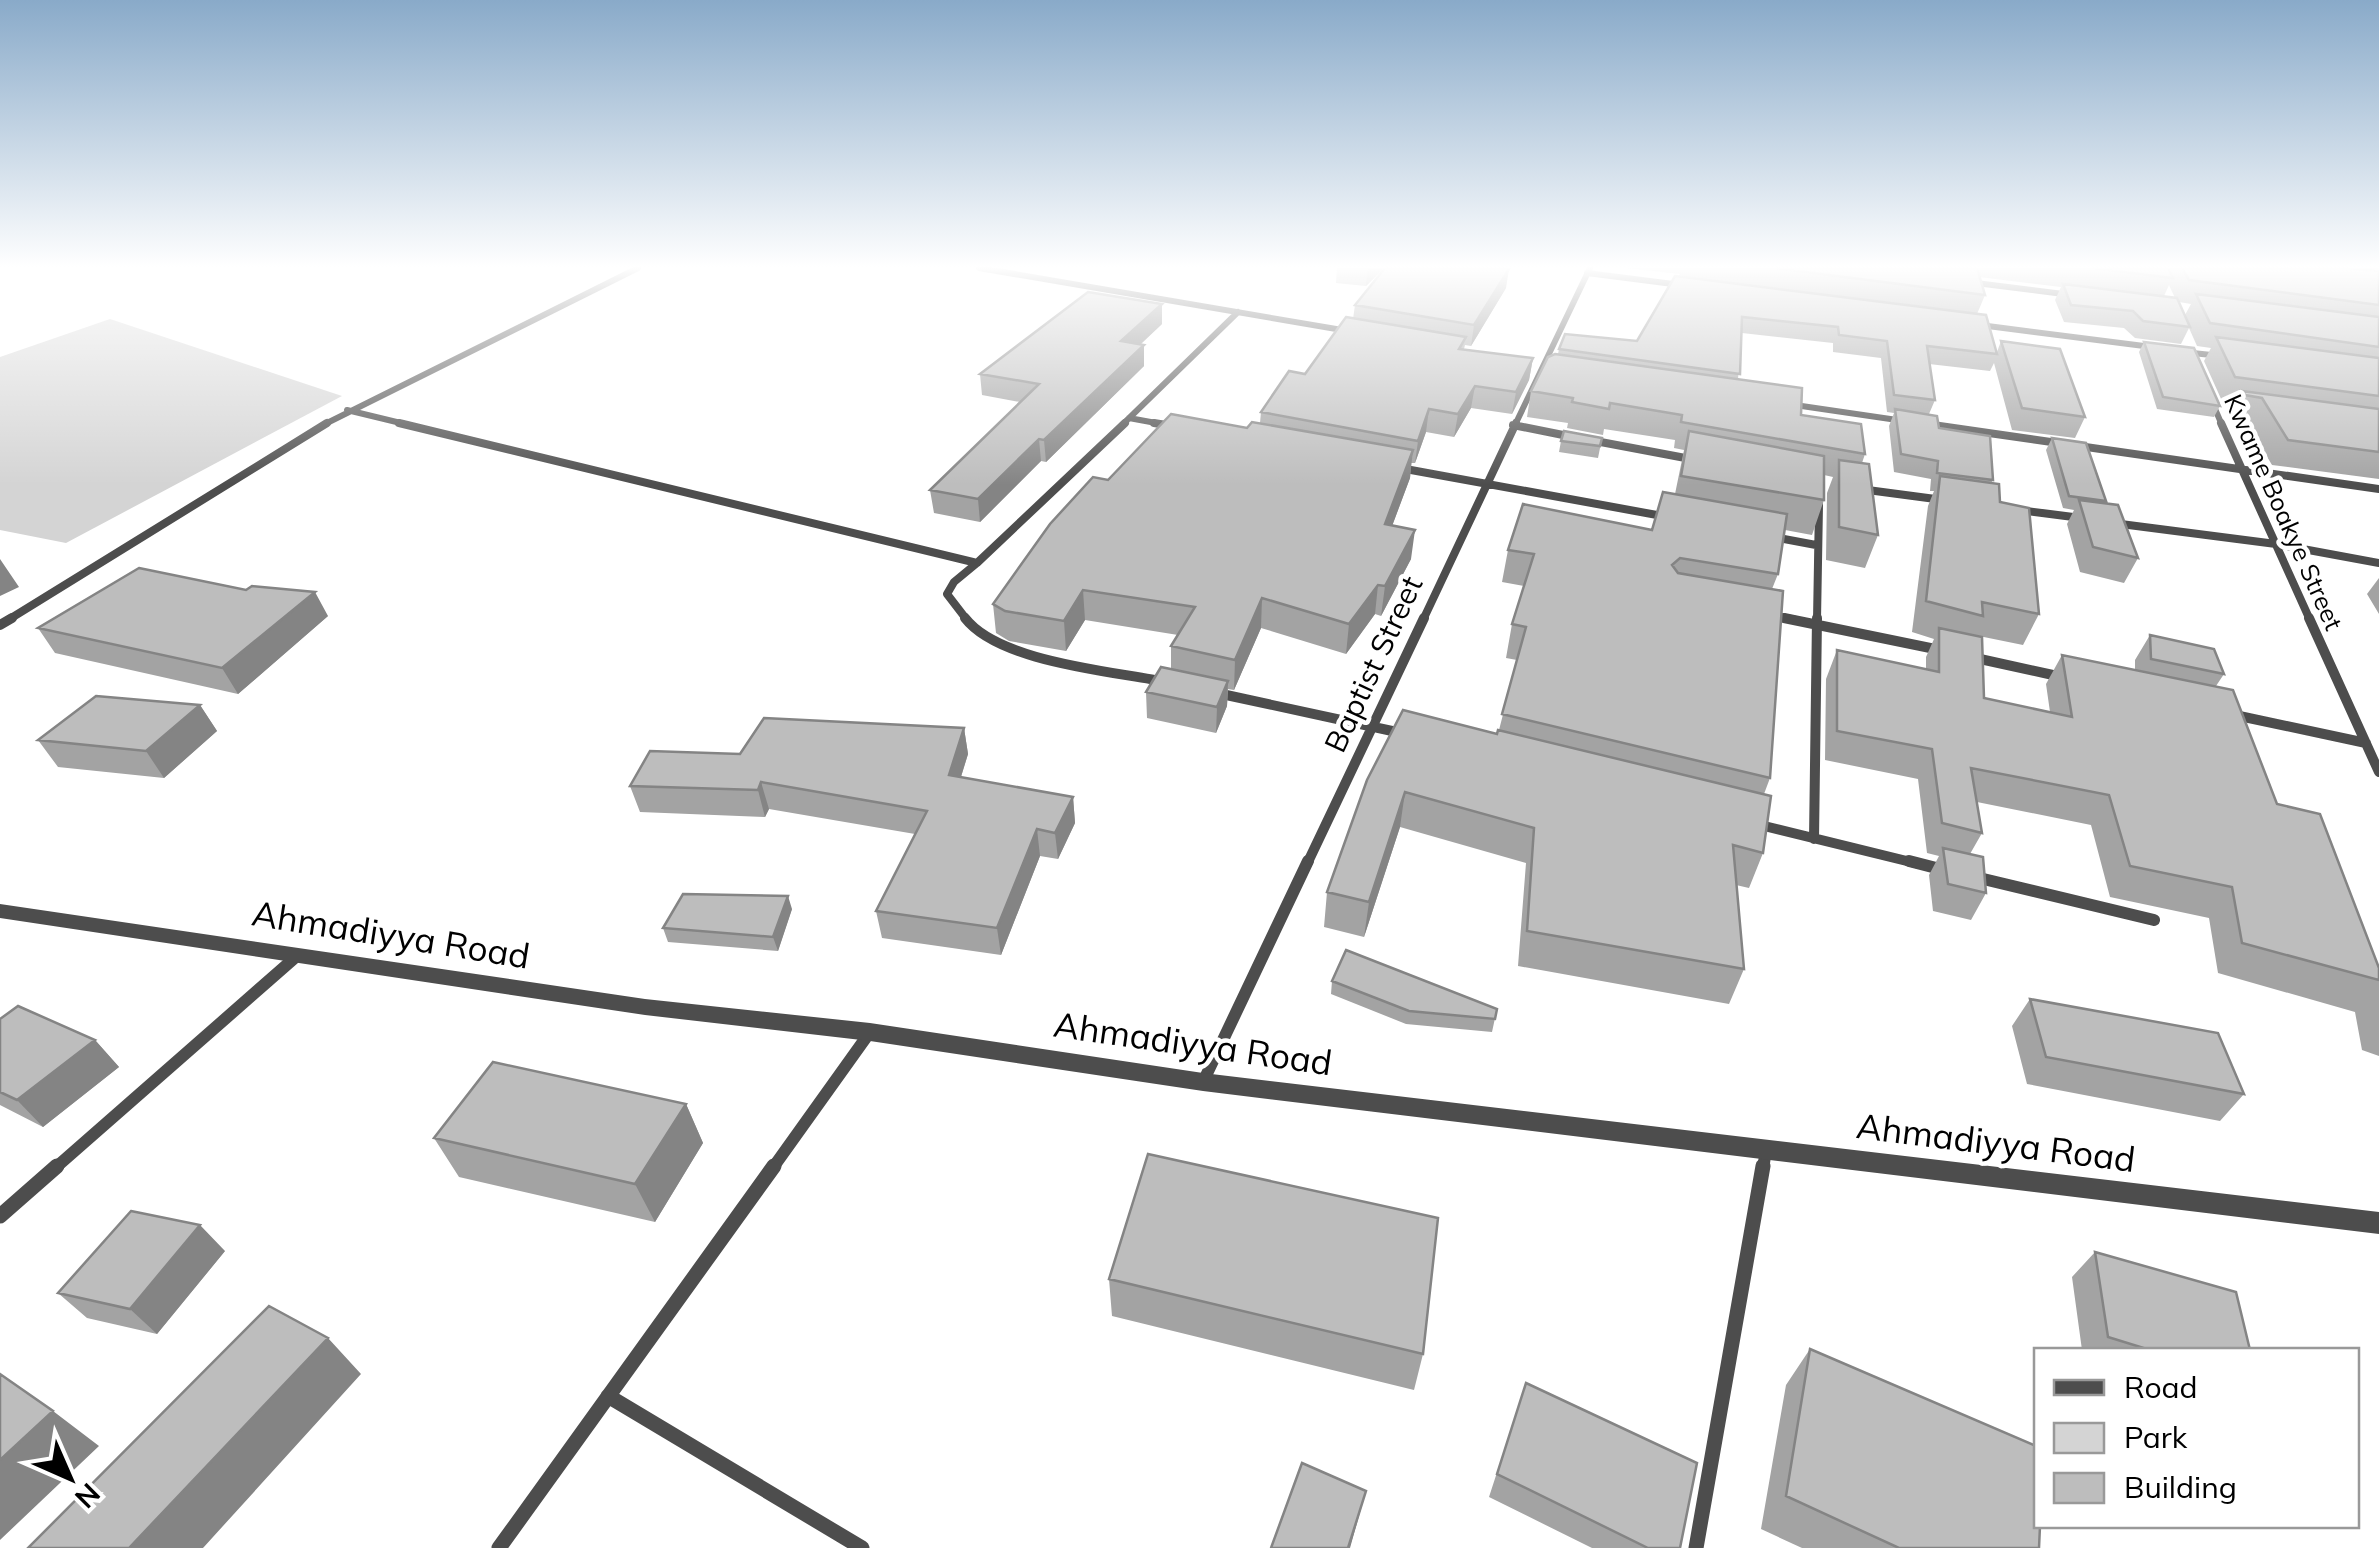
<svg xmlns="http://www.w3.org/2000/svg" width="2379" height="1548" font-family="Mulish,sans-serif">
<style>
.green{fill:#d4d4d4}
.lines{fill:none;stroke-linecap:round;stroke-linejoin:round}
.minor-far4{stroke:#4d4d4d;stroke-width:6}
.minor-far3{stroke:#4d4d4d;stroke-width:8}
.minor-far2{stroke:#4d4d4d;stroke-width:10}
.minor-far1{stroke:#4d4d4d;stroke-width:12}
.minor{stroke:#4d4d4d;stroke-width:15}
.tertiary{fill:#4d4d4d;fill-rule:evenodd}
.wall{fill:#a3a3a3;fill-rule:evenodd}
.shaded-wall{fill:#848484}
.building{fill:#bdbdbd;stroke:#848484;stroke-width:2.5}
.labels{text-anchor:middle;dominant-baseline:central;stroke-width:9;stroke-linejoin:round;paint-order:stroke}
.far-street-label{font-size:25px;fill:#000;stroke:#fff}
.street-label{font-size:30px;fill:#000;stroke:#fff}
.near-street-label{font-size:35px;fill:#000;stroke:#fff}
</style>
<rect width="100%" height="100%" fill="#fff"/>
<!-- green -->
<path class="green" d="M110 319 342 396 66 543 0 530V357Z"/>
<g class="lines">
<!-- minor-far4 -->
<path class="minor-far4" d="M979 268 1348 331
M1587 273 1681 285
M1968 282 2071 295
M1980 325 2152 347
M2183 352 2221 356
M2212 402 2222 425
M1788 404 1904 421
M347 410 409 425
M1129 418 1167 425
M1926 424 1934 425
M323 425 638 268
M1122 425 1238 312
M1515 425 1590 268"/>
<!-- minor-far3 -->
<path class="minor-far3" d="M399 423 977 563 1125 423
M1154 423 1172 426
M2221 423 2310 620
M1926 424 2379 489
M1513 425 1573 437
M1590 440 1696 460
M1400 468 1668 517
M1860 489 1943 500
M2019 510 2081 518
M2113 523 2276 544 2379 563
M1773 537 1816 545
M1771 615 1796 620
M8 620 327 423
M967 620 947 594 954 582 977 563
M1423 620 1516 423
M1817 620 1819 505"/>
<!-- minor-far2 -->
<path class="minor-far2" d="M965 618C999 662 1111 671 1166 682
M1784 618 1940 650
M2309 618 2379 772
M0 625 12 618
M1971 657 2062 677
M1217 693 1406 734
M2230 714 2366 743
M1756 824 1919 864
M1814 839 1817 618
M1307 864 1424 618"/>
<!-- minor-far1 -->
<path class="minor-far1" d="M1909 861 1944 870
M1975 877 2154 920
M1203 1082 1308 861
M54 1169 298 955
M772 1169 870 1032
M1763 1169 1766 1150"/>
<!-- minor -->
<path class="minor" d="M0 1216 57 1166
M608 1396 862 1548
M499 1548 774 1166
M1696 1548 1763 1166"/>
<!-- tertiary -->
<path class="tertiary" d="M0 904 645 999 870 1023 1203 1073 2379 1212V1234L1203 1091 870 1041 645 1015 0 918Z"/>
</g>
<!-- wall -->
<path class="wall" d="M1337 268H1384L1366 286 1336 283Z
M1626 268H2379V479L2272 465 2247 423 2231 420 2228 416 2236 403 2222 401 2204 361 2211 348 2197 346 2189 328 2181 344 2135 338 2124 328 2064 322 2055 300 2061 287 1979 277 1985 295 1977 314 1997 352 2001 341 2085 417 2075 438 2012 430 1994 363 1990 371 1929 364 1935 400 1929 414 1939 428 1993 480 1991 483 2000 502 2039 614 2023 645 1974 635 1984 698 2050 712 2046 684 2062 655 2135 670V660L2150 635 2224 674 2216 686 2277 804 2379 968V1056L2362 1050 2355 1012 2218 973 2209 918 2110 897 2091 825 1977 802 1982 833 1970 854 1986 893 1971 920 1933 911 1929 875 1939 856 1927 853 1918 779 1825 760 1826 679 1837 650 1926 669V657L1934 639 1912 632 1928 506 1934 491H1930L1931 479 1894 472 1889 426 1894 413 1887 412 1881 358 1833 352V343L1742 333 1738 379 1801 415 1865 454 1862 463 1878 535 1865 568 1826 560 1827 493 1833 477 1824 475V500L1812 535 1785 530 1778 574 1772 589 1770 778 1764 794 1763 853 1749 888 1736 885 1744 969 1729 1004 1518 966 1526 863 1400 827 1364 937 1324 927 1327 892 1367 780 1497 734 1499 730 1517 660 1506 658 1512 624 1524 586 1502 582 1508 550 1652 530 1675 494 1684 450 1674 448 1675 440 1604 429 1603 435 1567 428 1568 423 1527 417 1531 391 1558 354 1559 349 1637 341 1680 274ZM2169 285 2175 298 2164 296ZM2179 302 2191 304 2185 315Z
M1506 288 1471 346 1465 345 1464 349 1533 358 1529 380 1512 414 1471 408 1454 437 1426 432 1415 463H1411L1410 478 1392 526 1411 559 1381 616 1375 614 1346 654 1261 628 1234 690 1228 689 1227 706 1216 733 1147 718 1146 692 1171 669V646L1178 635 1085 620 1066 651 1009 641 996 633 993 604 1108 480 1260 423 1261 412 1305 374 1353 319 1355 305Z
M1162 324 1140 345H1144V366L1046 462 1041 461 980 522 934 513 930 490 1020 402 982 395 980 374Z
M2144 342 2220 406 2214 417 2157 409 2139 352Z
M1602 438 1598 458 1559 452 1561 441Z
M2052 438 2106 501 2105 504 2138 558 2124 583 2080 572 2067 524 2074 510 2063 508 2046 450Z
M2379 578V614L2367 594Z
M246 590 328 616 238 694 55 653 38 628Z
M200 705 217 731 164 778 58 767 38 740Z
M964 728 968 754 961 777 1073 797 1075 823 1058 859 1040 856 1001 955 882 938 876 911 915 834 769 809 765 817 640 812 630 786 740 754Z
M792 909 778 951 668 942 663 928Z
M1332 981 1497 1009 1492 1032 1406 1024 1331 994Z
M2030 999 2244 1094 2220 1121 2027 1084 2012 1026Z
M0 1019 95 1040 119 1067 43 1127 0 1105Z
M686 1104 703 1143 655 1222 459 1177 434 1138Z
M225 1251 157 1334 87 1318 58 1293Z
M2095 1252 2250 1350H2082L2072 1277Z
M1109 1279 1423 1354 1414 1390 1112 1316Z
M1810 1349 2039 1548H1802L1761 1529 1786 1385Z
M1526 1383 1680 1548H1592L1489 1497Z"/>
<!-- shaded-wall -->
<path class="shaded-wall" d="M1369 268H1384L1366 286 1367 270Z
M1509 269 1506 288 1471 346 1474 325Z
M1162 304V324L1121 362V341Z
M1144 345V366L1046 462 1044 440Z
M1533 358 1529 380 1512 414 1516 392Z
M1475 386 1471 408 1454 437 1458 414Z
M1429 409 1426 432 1415 463 1418 441Z
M1039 439 1041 461 980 522 978 499Z
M1413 450 1410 478 1382 553 1385 524Z
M1415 530 1411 559 1381 616 1385 586Z
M0 559 19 587 0 596Z
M1378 585 1375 614 1346 654 1349 624Z
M1083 590 1085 620 1066 651 1064 621Z
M315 592 328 616 238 694 222 668Z
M1262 598 1261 628 1234 690 1235 660Z
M1228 681 1227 706 1216 733 1217 707Z
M200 705 217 731 164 778 146 751Z
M964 728 968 754 953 802 949 775Z
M761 782 769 809 765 817 758 790Z
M1405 792 1400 827 1364 937 1369 902Z
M1073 797 1075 823 1058 859 1055 833Z
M1037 829 1040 856 1001 955 997 928Z
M788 896 792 909 778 951 773 937Z
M95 1040 119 1067 43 1127 17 1100Z
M686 1104 703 1143 655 1222 635 1184Z
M200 1225 225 1251 157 1334 130 1309Z
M328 1338 361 1374 203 1548H129Z
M53 1411 99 1446 0 1540V1460Z
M1366 1491 1350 1548H1348Z"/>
<!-- building -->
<path class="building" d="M1385 268H1503L1509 269 1474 325 1355 305Z
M1774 268H1977L1985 295Z
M2091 268H2168L2173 278Z
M2182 268H2345L2379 271V305L2189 280Z
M1675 276 1986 315 1997 354 1927 346 1935 400 1894 395 1887 341 1839 335 1838 327 1742 317 1740 374 1559 349 1565 334 1637 341Z
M2063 284 2177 298 2190 327 2143 321 2133 311 2071 305Z
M1088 292 1162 304 1121 341 1144 345 1044 440 1039 439 978 499 930 490 1039 384 980 374Z
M2196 294 2379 317V347L2210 323Z
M1346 317 1466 337 1459 349 1533 358 1516 392 1475 386 1458 414 1429 409 1418 441 1261 412 1289 371 1305 374Z
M2216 337 2379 358V396L2235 377Z
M2001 341 2060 349 2085 417 2022 408Z
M2144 342 2194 348 2220 406 2163 397Z
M1555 354 1802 388 1801 415 1861 424 1865 454 1681 422 1682 415 1610 403 1609 409 1572 402 1573 398 1531 391 1548 357Z
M2242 391 2379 409V452L2288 440 2262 398 2245 395Z
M1895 409 1937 416 1939 428 1990 436 1993 480 1937 473 1938 461 1901 454Z
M1171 414 1247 428 1252 422 1413 450 1385 524 1415 530 1385 586 1378 585 1349 624 1262 598 1235 660 1171 646 1195 607 1083 590 1064 621 1005 611 993 604 1050 524 1093 477 1108 480Z
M1564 431 1602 438 1600 446 1561 441Z
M1689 431 1824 456V500L1681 476Z
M2052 438 2086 443 2106 501 2069 496Z
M1839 460 1869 464 1878 535 1839 527Z
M1940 476 1999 484 2000 502 2029 508 2039 614 1982 602 1983 616 1926 601Z
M1663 492 1787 514 1778 574 1680 558 1672 565 1678 573 1783 591 1770 778 1502 714 1526 627 1512 624 1534 554 1508 550 1523 504 1652 530Z
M2079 500 2118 505 2138 558 2093 547Z
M139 568 246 590 252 586 315 592 222 668 38 628Z
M1939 628 1982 637 1984 698 2072 717 2062 655 2233 690 2277 804 2320 814 2379 968V980L2242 943 2232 887 2130 866 2109 795 1971 768 1982 833 1942 823 1932 749 1837 731V650L1939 672Z
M2150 635 2214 649 2224 674 2151 659Z
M1161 667 1228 681 1217 707 1146 692Z
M96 696 200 705 146 751 38 740Z
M1403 710 1497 734 1498 730 1771 796 1763 853 1733 845 1744 969 1527 931 1534 828 1405 792 1369 902 1327 892 1367 780Z
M764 718 964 728 949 775 1073 797 1055 833 1037 829 997 928 876 911 927 811 761 782 758 790 630 786 650 751 740 754Z
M1943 848 1983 857 1986 893 1948 884Z
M683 894 788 896 773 937 663 928Z
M1346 950 1497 1009 1495 1019 1409 1011 1332 981Z
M2030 999 2218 1033 2244 1094 2046 1057Z
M18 1006 95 1040 17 1100 0 1092V1019Z
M493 1062 686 1104 635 1184 434 1138Z
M1148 1154 1438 1218 1423 1354 1109 1279Z
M131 1211 200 1225 130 1309 58 1293Z
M2095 1252 2236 1292 2250 1350H2150L2108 1337Z
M269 1306 328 1338 129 1548H28Z
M1810 1349 2036 1446V1526H2040L2039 1548H1899L1786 1496Z
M0 1374 53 1411 0 1460Z
M1526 1383 1697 1463 1680 1548H1648L1497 1474Z
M1302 1463 1366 1491 1348 1548H1271Z"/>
<!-- sky -->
<linearGradient id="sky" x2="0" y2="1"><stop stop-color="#89aac9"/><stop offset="0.55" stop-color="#fff"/><stop offset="1" stop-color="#fff" stop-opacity="0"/></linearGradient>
<rect width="2379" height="485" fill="url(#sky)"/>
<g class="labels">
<!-- far-street labels -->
<g class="far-street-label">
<text transform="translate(2284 512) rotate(66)">Kwame Boakye Street</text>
</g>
<!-- street labels -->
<g class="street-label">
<text transform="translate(1373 664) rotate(-65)">Baptist Street</text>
</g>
<!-- near-street labels -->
<g class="near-street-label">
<text transform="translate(391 934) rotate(9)">Ahmadiyya Road</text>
<text transform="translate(1193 1043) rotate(8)">Ahmadiyya Road</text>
<text transform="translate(1996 1142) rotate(7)">Ahmadiyya Road</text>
</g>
</g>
<!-- legend -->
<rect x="2034" y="1348" width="325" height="180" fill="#ffffff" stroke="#999999" stroke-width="2.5"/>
<rect x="2054" y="1380" width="50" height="15" fill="#4d4d4d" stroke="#999999" stroke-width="2.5"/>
<text x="2124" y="1398" font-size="30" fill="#000000">Road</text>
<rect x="2054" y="1423" width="50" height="30" fill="#d4d4d4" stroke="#999999" stroke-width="2.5"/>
<text x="2124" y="1448" font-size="30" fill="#000000">Park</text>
<rect x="2054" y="1473" width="50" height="30" fill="#bdbdbd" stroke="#999999" stroke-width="2.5"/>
<text x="2124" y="1498" font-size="30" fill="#000000">Building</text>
<!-- north arrow -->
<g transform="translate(70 1478) rotate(135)" stroke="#ffffff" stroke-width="8" paint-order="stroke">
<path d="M0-8L18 38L0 25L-18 38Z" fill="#000000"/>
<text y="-15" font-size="28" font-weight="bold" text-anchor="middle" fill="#000000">N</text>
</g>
</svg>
